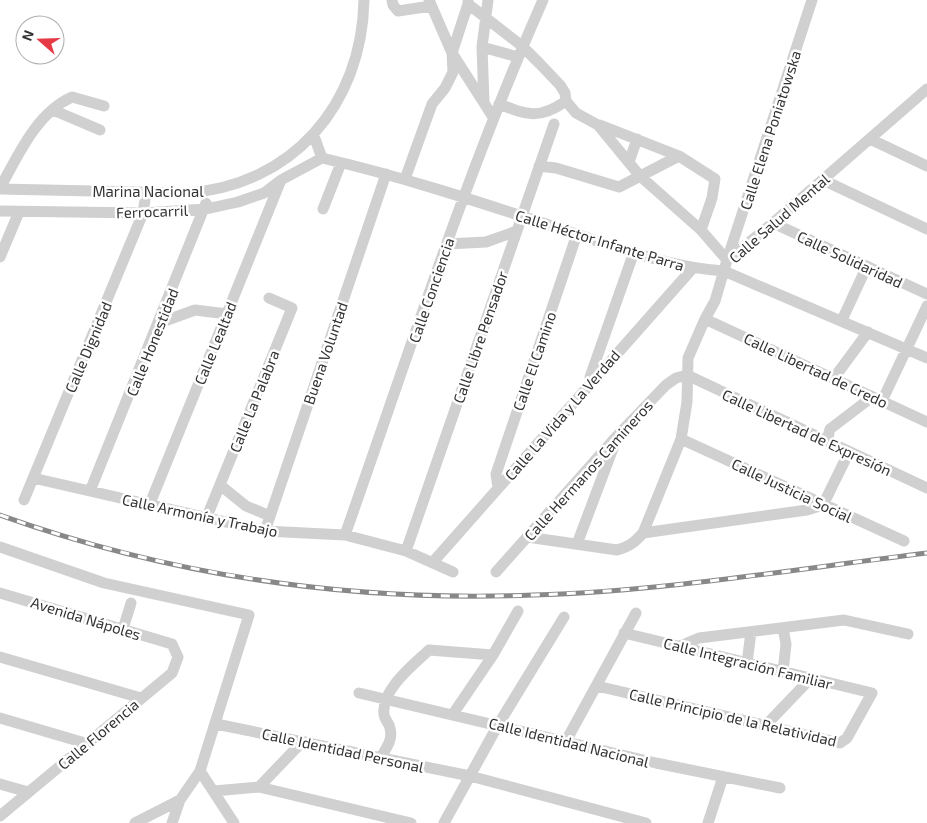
<svg xmlns="http://www.w3.org/2000/svg" width="927" height="823" font-family="'Exo 2',sans-serif">
<style>
.lines{fill:none;stroke-linecap:round;stroke-linejoin:round}
.minor{stroke:#d0d0d0;stroke-width:11}
.rail-casing{stroke:#888;stroke-width:5}
.rail{stroke:#fff;stroke-width:3;stroke-dasharray:9;stroke-linecap:butt}
.labels{text-anchor:middle;dominant-baseline:central;stroke-width:5;stroke-linejoin:round;paint-order:stroke}
.street-label{font-size:15px;fill:#333;stroke:#fff}
</style>
<rect width="100%" height="100%" fill="#fff"/>
<g class="lines">
<!-- minor -->
<path class="minor" d="M392 0 393 5 398 11 431 6
M429 0 452 53 493 117
M468 4 522 46 540 64 560 85 565 93 566 101 576 113 598 125 640 176 701 230 727 260 812 0
M482 47 518 57
M484 102 482 47 488 0
M499 104C527 115 539 120 566 101
M53 110 100 130
M600 125 679 156 715 179 712 198 701 230
M314 136 322 158
M870 139 927 166
M322 158C400 176 476 201 552 226 608 244 664 267 724 271L927 358
M629 162 637 139
M539 166 556 168 619 187 679 156
M405 179 432 104 445 88 453 72 452 53 468 4V0
M823 180 927 229
M0 188C18 156 36 113 72 97L104 106
M0 189 186 193C292 186 362 105 364 0
M323 209 341 163
M0 211 143 213 206 209 238 202 264 193 281 180 322 158
M773 223 927 294
M447 244 486 242 517 231
M0 257 19 212
M705 319 927 422
M842 320 867 266
M159 323 195 310 227 314
M590 377 634 252
M834 378 868 332
M882 401 927 306
M681 439 904 541
M827 441 830 429 872 397
M33 478 265 531 345 535 406 551 453 572
M220 485 246 506 270 516
M498 488 496 474 577 234
M90 491 206 203
M24 500 143 213 146 193
M149 506 281 180
M206 519 292 308 269 298
M265 531 386 174
M643 533 807 510 823 505 849 452
M345 535C408 356 466 174 543 0
M527 537 617 550C629 547 635 542 643 533L681 439 687 402 688 358 705 319 715 301 727 260 773 223 927 89
M577 544 615 443
M0 547 104 583 249 615 200 771 180 800 135 823
M406 551 554 124
M433 562 692 269
M496 572 617 436 666 385 676 378 687 375 927 488
M0 593 172 644 178 657 172 673 0 816
M123 629 131 603
M680 646 699 638 844 620 908 634
M0 657 141 698
M747 663 751 632
M783 672 786 644 783 628
M597 686 840 743 847 738 872 693 624 633
M359 693 656 763 780 788
M453 714 493 655 518 611
M0 718 85 743
M216 724 470 776 646 823
M766 725 811 678
M566 741 636 613
M381 757C388 746 394 737 389 725 387 721 384 718 384 714 381 690 413 665 429 650L493 655
M200 771 234 823
M0 784 28 792
M259 787 303 741
M214 791 259 787 411 823
M172 823 180 800
M444 823 498 725 564 617
M708 823 723 777"/>
<!-- rail casing -->
<g class="rail-casing">
<path id="rail" d="M0 515C171 576 352 602 533 595 665 591 796 569 927 553"/>
</g>
<!-- rail -->
<use href="#rail" class="rail"/>
</g>
<g class="labels">
<!-- street labels -->
<g class="street-label">
<text transform="translate(770 130) rotate(-72)">Calle Elena Poniatowska</text>
<text x="148" y="191">Marina Nacional</text>
<text transform="translate(152 211) rotate(-2)">Ferrocarril</text>
<text transform="translate(779 218) rotate(-41)">Calle Salud Mental</text>
<text transform="translate(600 240) rotate(17)">Calle Héctor Infante Parra</text>
<text transform="translate(850 259) rotate(25)">Calle Solidaridad</text>
<text transform="translate(431 290) rotate(-71)">Calle Conciencia</text>
<text transform="translate(480 337) rotate(-71)">Calle Libre Pensador</text>
<text transform="translate(152 342) rotate(-68)">Calle Honestidad</text>
<text transform="translate(215 343) rotate(-68)">Calle Lealtad</text>
<text transform="translate(88 347) rotate(-67)">Calle Dignidad</text>
<text transform="translate(325 353) rotate(-71)">Buena Voluntad</text>
<text transform="translate(534 361) rotate(-71)">Calle El Camino</text>
<text transform="translate(816 370) rotate(25)">Calle Libertad de Credo</text>
<text transform="translate(254 401) rotate(-68)">Calle La Palabra</text>
<text transform="translate(562 415) rotate(-49)">Calle La Vida y La Verdad</text>
<text transform="translate(807 432) rotate(25)">Calle Libertad de Expresión</text>
<text transform="translate(588 470) rotate(-48)">Calle Hermanos Camineros</text>
<text transform="translate(792 490) rotate(25)">Calle Justicia Social</text>
<text transform="translate(200 515) rotate(12)">Calle Armonía y Trabajo</text>
<text transform="translate(86 618) rotate(17)">Avenida Nápoles</text>
<text transform="translate(748 663) rotate(14)">Calle Integración Familiar</text>
<text transform="translate(733 717) rotate(13)">Calle Principio de la Relatividad</text>
<text transform="translate(98 734) rotate(-40)">Calle Florencia</text>
<text transform="translate(569 742) rotate(14)">Calle Identidad Nacional</text>
<text transform="translate(343 750) rotate(12)">Calle Identidad Personal</text>
</g>
</g>
<!-- north arrow -->
<g transform="translate(40 40) rotate(290)"><circle r="24" fill="#ffffff" stroke="#adadad"/>
<path d="M0-4L9 19L0 12L-9 19Z" fill="#e63946"/>
<text y="-8" font-size="14" font-weight="bold" text-anchor="middle" fill="#333333">N</text>
</g>
</svg>
